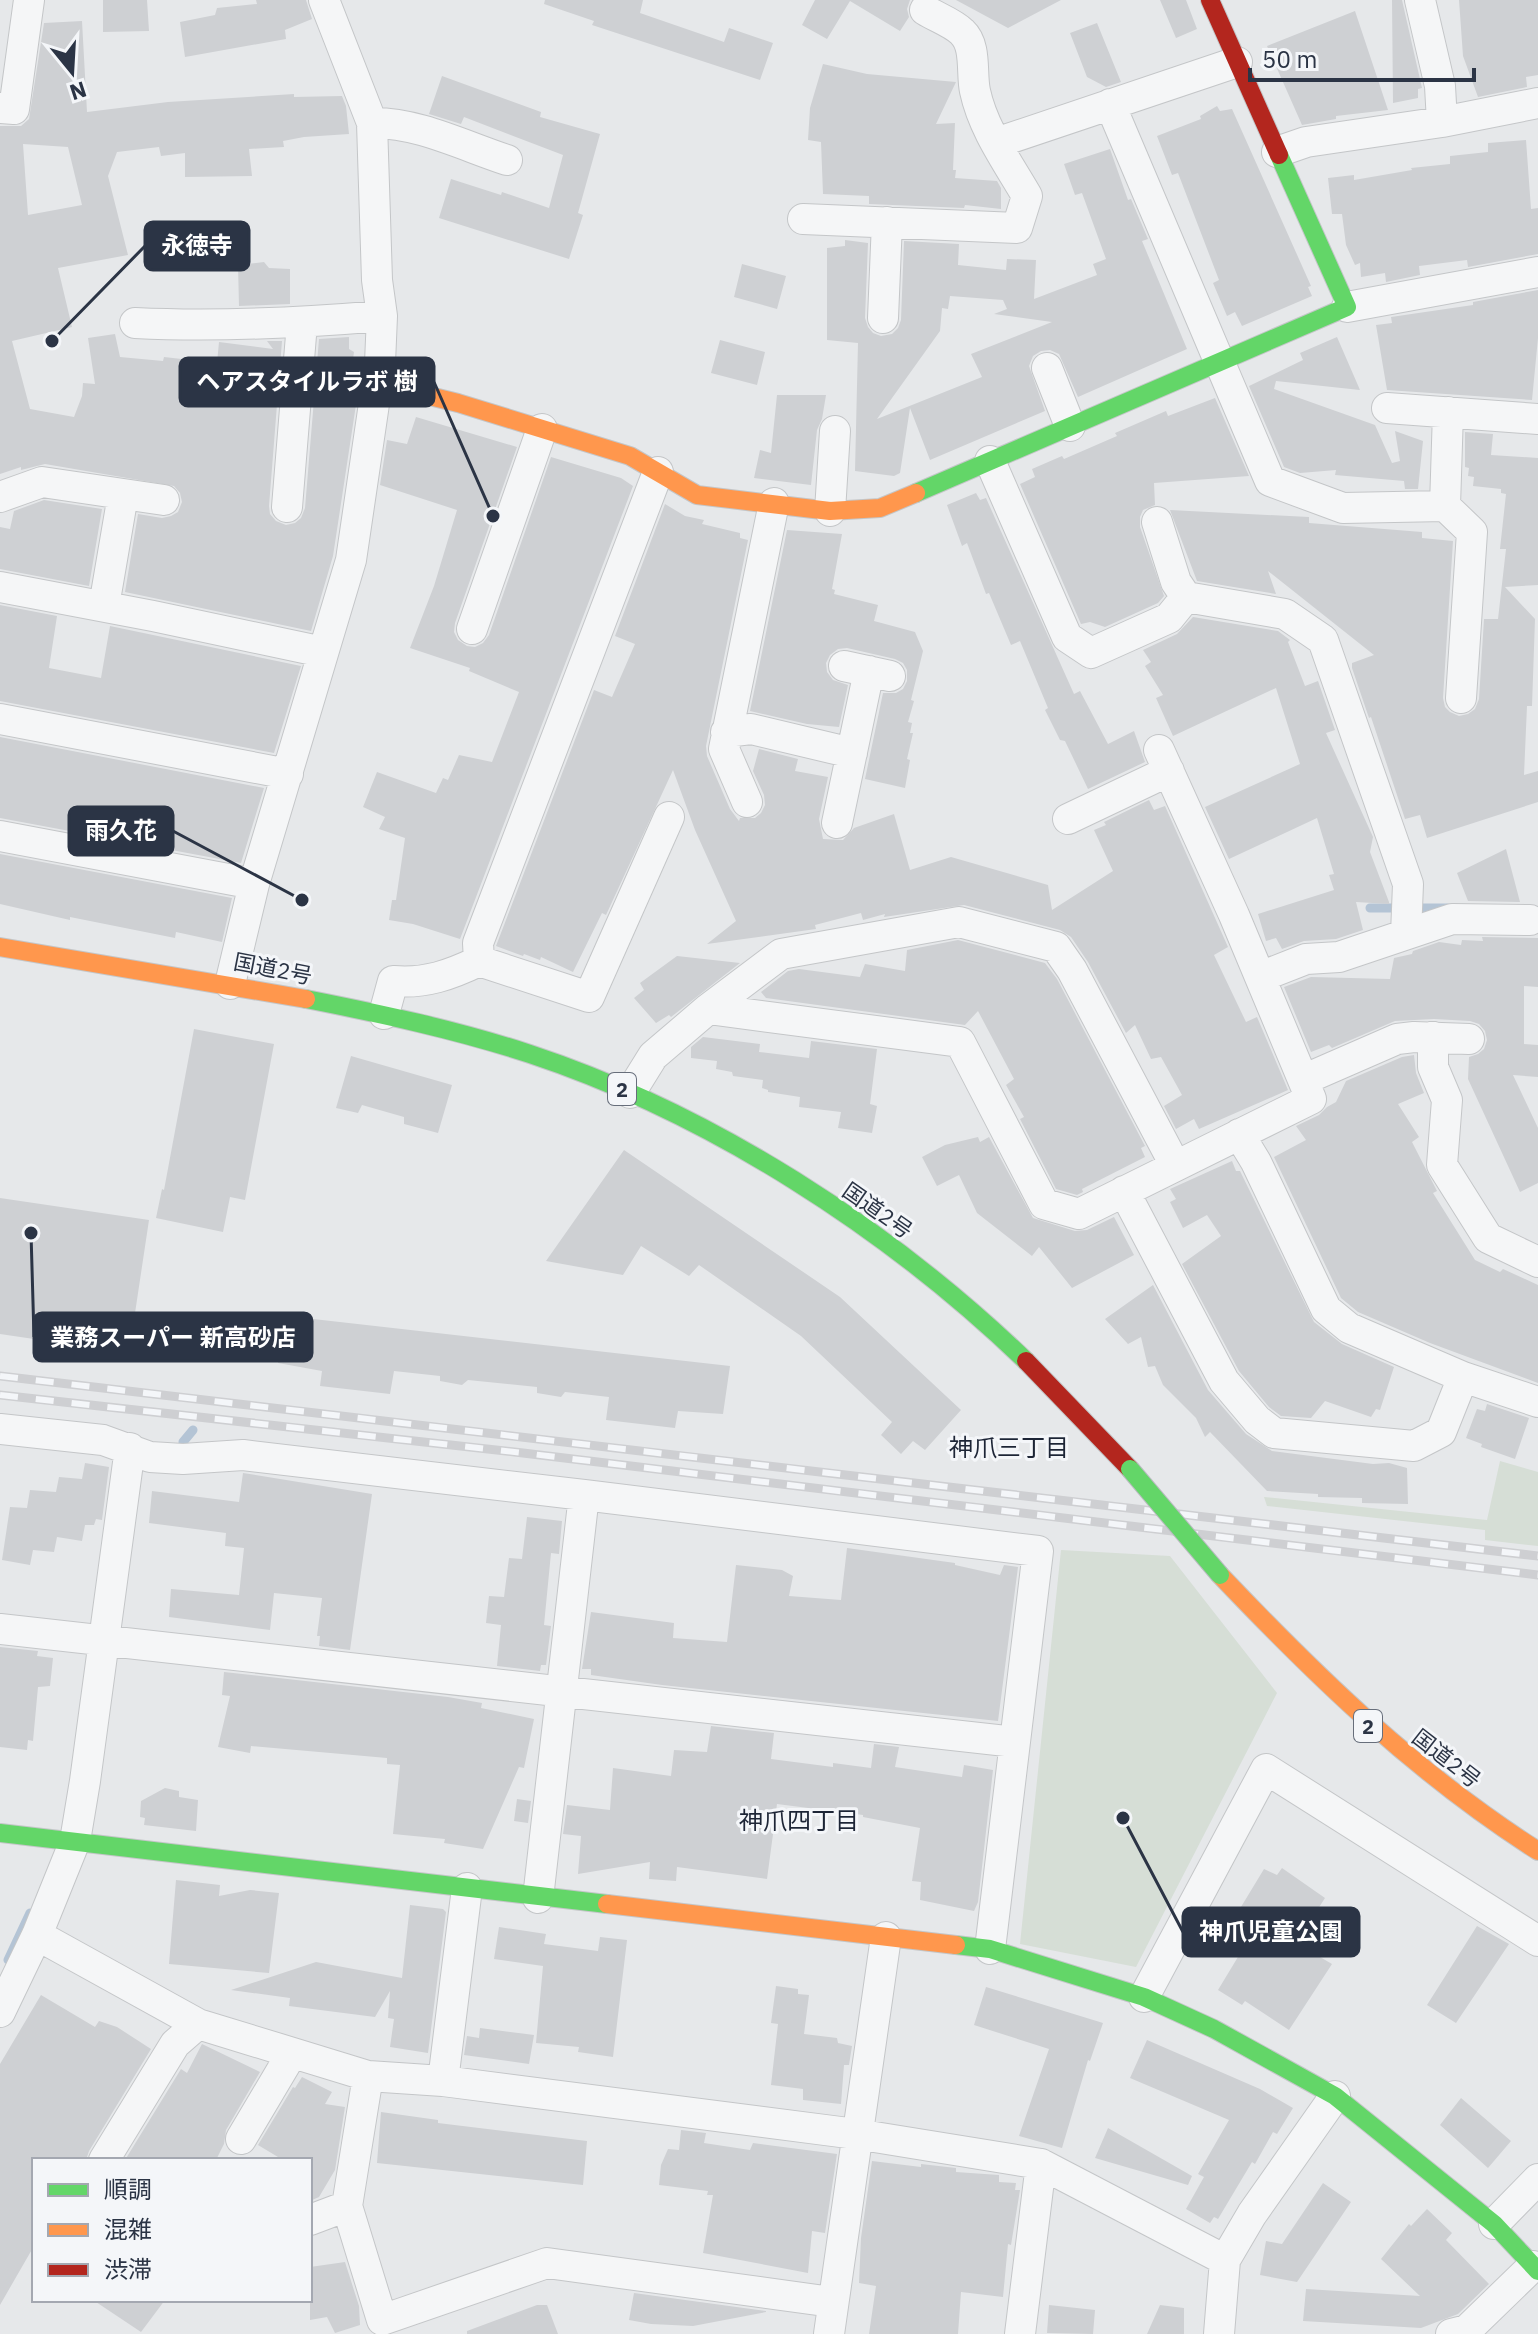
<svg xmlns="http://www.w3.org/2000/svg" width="1538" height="2334" font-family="'IBM Plex Sans','Noto Sans JP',sans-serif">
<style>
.green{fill:#d6ded6}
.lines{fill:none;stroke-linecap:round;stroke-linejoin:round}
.stream{stroke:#b4c4d5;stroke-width:9}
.building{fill:#ced0d3;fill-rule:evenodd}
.street-casing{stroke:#c4c6c8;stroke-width:32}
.fast-casing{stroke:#c4c6c8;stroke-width:20}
.slow-casing{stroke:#c4c6c8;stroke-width:20}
.jam-casing{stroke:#c4c6c8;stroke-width:20}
.street{stroke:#f5f6f7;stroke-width:30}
.fast{stroke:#63d668;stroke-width:18}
.slow{stroke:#ff974d;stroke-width:18}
.jam{stroke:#b3261e;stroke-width:18}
.rail-casing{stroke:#cecfd2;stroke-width:9}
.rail{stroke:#f4f6f9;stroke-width:6;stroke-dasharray:18;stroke-linecap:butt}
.fast-bridge-casing{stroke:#b8bbbf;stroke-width:20;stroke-linecap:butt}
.fast-bridge{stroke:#63d668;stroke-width:18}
.labels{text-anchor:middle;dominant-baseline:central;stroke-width:6;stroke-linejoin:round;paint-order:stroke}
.shield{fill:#f4f6f9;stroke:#676e7b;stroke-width:2}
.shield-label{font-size:20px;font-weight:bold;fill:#2b3445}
.street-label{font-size:22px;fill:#2b3445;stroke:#f4f6f9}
.neighbourhood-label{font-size:24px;fill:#1d2536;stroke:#f4f6f9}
.leader{fill:none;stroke:#2b3445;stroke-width:3}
.callout-dot{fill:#2b3445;stroke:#f4f6f9;stroke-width:3}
.callout{fill:#2b3445;stroke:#2b3445;stroke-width:3}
.callout-label{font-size:24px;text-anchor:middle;font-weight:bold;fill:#fff}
</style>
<rect width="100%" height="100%" fill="#e6e8ea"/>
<!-- green -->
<path class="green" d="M1500 1461 1538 1472V1546L1485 1540V1530L1267 1506 1264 1497 1487 1520Z
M1061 1550 1170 1556 1277 1693 1136 1967 1020 1944Z"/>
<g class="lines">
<!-- stream -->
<path class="stream" d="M1370 908H1447
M183 1442 193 1430
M8 1960 30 1913"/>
</g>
<!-- building -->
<path class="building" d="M103 0H147L149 31 103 32Z
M256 0H306L312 19 285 30 286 39 185 57 180 22 215 15 217 8 257 4Z
M545 0H643L640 13 724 42 729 28 773 43 760 80 592 25 594 21 544 4Z
M815 0H910L907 9 909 17 900 31 850 1 827 39 802 25Z
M956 0H1061L1008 28Z
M1160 0H1186L1197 29 1176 38Z
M1392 0H1402L1422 88 1418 89V98L1393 103Z
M1459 0H1538V75L1526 77 1527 87 1478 97 1463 56Z
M1355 11 1388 110 1336 116V119L1302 125 1267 46Z
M82 21 87 112 168 102 294 94V97L342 96 346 106 349 134 304 137 283 141 284 147 249 149 252 176 185 177V153L161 156 159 147 117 152 108 176 128 255 58 268 72 327 12 341 30 409 74 417 82 396 83 383 95 384 88 338 115 334 120 357 163 361 164 357 217 363 219 342 273 349 267 341H282L269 506 270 514 276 521 286 525 295 523 301 518 305 508 319 339 349 337V349L354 352 350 381H354L352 398H357L333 556 311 631 125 592 138 514 162 518 171 516 178 512 182 502 180 493 174 486 45 464 21 470V467L0 474V126H21L29 119 44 23ZM23 144 68 147 82 205 28 215Z
M1097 23 1121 82 1106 87 1087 77 1070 33Z
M823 64 867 74 956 82 936 124 955 123 953 170H956L955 178 997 181 1001 188V209L965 205 964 208 869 204V196L823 194 821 142 808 140 810 108Z
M442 76 541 112 540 117 600 134 578 213 583 215 569 259 439 218 451 179 501 195 502 192 549 208 563 155 464 117 461 124 429 114Z
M1217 106 1220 111 1232 109 1311 286 1308 287 1312 296 1242 326 1235 312 1227 316 1213 283 1219 280 1178 173 1172 175 1157 136 1201 119 1200 116Z
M1526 140 1531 209 1538 208V254L1468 267 1467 260 1419 266 1420 275 1386 282 1385 273 1361 277 1360 263 1355 265 1346 245 1342 214H1332L1328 178 1354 175V180L1412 170 1411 168 1450 164V156L1488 152V143Z
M1110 149 1128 200 1131 199 1148 239 1142 241 1187 349 1078 397 1059 354 1050 350 1041 351 1033 356 1029 366 1045 411 930 460 910 408 900 473 894 476 855 471 858 343 827 340V248L845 246V240L868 243 865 318 868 327 873 333 881 336 892 334 898 328 901 320 904 241 959 244 958 265 1006 270 1007 259 1036 260 1034 299 1097 275 1093 264 1106 259 1082 193 1075 195 1064 164ZM950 296 1003 300 1007 309 994 314 1052 322 971 354 982 377 877 419 940 331 942 308 948 309Z
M264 262 269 268 290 269V304L239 306 238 265Z
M742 264 786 276 777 309 734 297Z
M1538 290V338L1532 400 1387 390 1376 325 1392 323 1391 317 1473 305V302Z
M1337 337 1360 390 1276 381 1274 389 1375 425 1392 463 1400 461 1395 431 1423 441 1418 489H1405L1404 481 1335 475 1336 470 1300 473 1284 467 1249 386 1303 360 1300 353Z
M720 340 765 352 757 385 711 373Z
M777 395H826L822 419 817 430 811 485 754 478 760 450 771 453Z
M1215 398 1249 476 1154 483 1155 505 1143 510 1140 517V527L1164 596 1158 603 1105 627 1090 622 1081 624 1020 484 1035 477 1032 469 1062 456 1064 459 1117 436 1115 433 1166 411 1168 416Z
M416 417 517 447 455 623 454 632 458 640 467 646 475 647 483 643 489 635 551 457 621 478 633 486 460 939 413 924 389 920 392 900H396L405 838 379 829 385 817 363 807 377 772 436 793 443 778 448 780 459 755 492 762 519 692 469 671 470 668 410 648 434 586 457 510 380 485 387 440 407 444Z
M1465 432 1493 434 1491 455 1538 458V585L1505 587 1535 619 1532 706H1527L1524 775 1538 771V802L1427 838 1420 815 1405 819 1371 717 1369 718 1352 668V663L1374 655 1268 571 1276 594 1197 581 1170 510 1309 517V523L1422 532V538L1453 541 1443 698 1445 707 1450 712 1459 716 1468 714 1475 709 1479 699 1484 619H1498L1506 549H1500L1506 494 1501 493V489L1473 486 1474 477 1468 476 1469 468 1465 467Z
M976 493 980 500 986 498 1074 694 1080 691 1108 744 1134 731 1145 762 1088 789 1065 741 1060 740 1045 710 1048 708 1020 641 1011 645 989 593 986 594 967 543 962 546 947 505Z
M44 500 102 509 89 586 0 569V527L10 529 14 511Z
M665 504 685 516 704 520 702 524 740 533V538L748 540 706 746 707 756 730 809 739 821 740 818H755L761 813 765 805 764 795 753 771 759 749 798 759 795 771 828 777 819 819 823 839 843 840 854 828 894 814 910 870 951 857 1048 885 1052 910 1113 871 1094 830 1106 825 1104 822 1149 800 1154 810 1165 806 1228 947 1214 955 1246 1022 1257 1017 1288 1090 1199 1129 1194 1119 1176 1129 1164 1106 1182 1095 1161 1057 1151 1059 1135 1025 1126 1033 1088 962 1071 937 1060 930 964 905 884 917 885 914 863 920 861 913 815 925 816 929 707 944 736 921 695 830 673 770 606 915 602 913 573 972 541 957 540 960 524 954 523 956 496 946 594 690 612 697 635 644 615 636Z
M787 530 842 534 832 589 835 590 834 594 878 605 874 621 915 632 923 651 911 700 914 701 908 722 912 723 910 733H913L907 759 910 760 905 788 865 779 883 693H896L903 689 907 681V670L903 663 895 659 847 648 838 649 830 655 826 663 827 672 833 680 848 685 839 727 807 724 750 711Z
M0 605 57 616 49 668 101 678 110 626 301 666 274 753 0 701Z
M1193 617 1278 631 1290 640 1288 642 1305 686 1318 681 1335 730 1326 733 1373 837 1370 852 1389 902V904L1356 902 1363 930 1336 939 1304 941 1282 949 1276 938 1266 941 1258 914 1334 890 1329 875 1334 874 1317 818 1229 859 1205 807 1300 764 1276 688 1173 736 1156 698 1163 695 1145 666 1151 662 1143 650 1177 634Z
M0 737 264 788 241 863 0 818Z
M1506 849 1520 902 1468 901 1457 873Z
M0 854 232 898 222 942 176 932 175 938 70 917V920L0 904Z
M1482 937 1538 938V987L1524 986V1044L1538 1045V1077L1513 1075 1538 1128V1183L1520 1192 1468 1079 1469 1057 1478 1054 1484 1049 1487 1040 1485 1031 1479 1024 1470 1021 1434 1019 1395 1021 1332 1048 1329 1045 1311 1052 1284 987 1311 977 1390 979 1394 958 1412 954 1413 951 1439 942 1461 945 1462 940 1483 941Z
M958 940 1045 963 1057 979 1145 1146 1141 1148 1145 1157 1082 1189 1083 1192 1077 1195 1056 1189 1020 1119 1024 1117 1006 1085 1014 1079 978 1011 965 1025 766 998 761 992 788 971 799 969 860 977 865 964 905 971 907 950Z
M677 956 740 963 671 1017 669 1015 656 1023 634 998 644 990 640 983Z
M194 1029 274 1044 245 1200 230 1197 223 1232 156 1218 162 1189 164 1190Z
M703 1037 760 1044 759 1052 809 1058 811 1041 877 1049 870 1104 877 1106 872 1133 838 1128 841 1112 799 1107 800 1097 768 1092V1090L762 1088 763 1080 733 1076 732 1072 716 1069 717 1061 691 1058V1047Z
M1414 1055 1416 1073 1424 1093 1398 1104 1419 1137 1412 1142 1437 1191 1433 1193 1475 1260 1500 1272 1503 1269 1538 1285V1383L1430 1343 1358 1312 1341 1298 1274 1157 1306 1140 1296 1126 1319 1115 1327 1107 1336 1102 1346 1081 1402 1057Z
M351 1056 452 1085 438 1133 404 1124V1117L362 1105 358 1113 336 1108Z
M978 1137 980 1142 989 1137 1033 1218 1075 1231 1087 1230 1114 1217 1134 1255 1072 1288 1039 1247 1032 1256 977 1213 959 1175 937 1186 922 1157 945 1145Z
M624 1150 840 1297 961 1410 925 1450 913 1441 901 1454 881 1435 892 1422 801 1336 699 1265 689 1276 641 1246 623 1275 546 1261Z
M1232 1161 1236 1171H1240L1314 1322 1342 1344 1394 1367 1380 1410 1376 1409 1371 1417 1325 1401 1311 1418 1281 1416 1269 1407 1239 1371 1182 1264 1221 1236 1207 1215 1183 1228 1170 1202 1176 1199 1170 1189Z
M0 1198 149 1220 129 1353 0 1334Z
M1153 1285 1208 1390 1246 1434 1272 1451 1373 1464 1389 1463 1407 1468 1408 1504 1362 1503V1498L1318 1497V1494L1267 1491 1210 1432 1205 1437 1196 1418 1163 1385 1155 1366 1148 1367 1141 1337 1128 1344 1105 1319Z
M269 1314 730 1366 723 1414 678 1411 675 1428 606 1420 609 1397 565 1392 561 1397 537 1393V1387L468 1380 462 1385 440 1381V1376L394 1371 390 1394 320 1386 322 1371 278 1363 279 1358 257 1357Z
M1487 1404 1529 1418 1515 1459 1481 1447 1482 1444 1466 1438 1477 1409 1485 1411Z
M85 1463 109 1467 102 1520 96 1519 94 1525H85L82 1541 57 1537 54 1552 33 1550 30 1565 2 1560 10 1507 27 1508 30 1490 56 1492 59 1477 82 1479Z
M243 1473 372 1494 350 1650 319 1646 320 1636H317L322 1598 274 1593 270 1630 169 1617 171 1589 239 1595 244 1548 225 1546 226 1533 149 1523 152 1491 239 1502Z
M527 1517 562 1521 559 1554 551 1553 544 1625 551 1626 546 1665H541L540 1671 497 1666 501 1625 486 1623 489 1596 504 1597 509 1558 522 1559Z
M847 1548 955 1563V1565L1000 1575 1004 1565 1018 1567 998 1721 662 1685 591 1675V1669H582L591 1612 674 1623 673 1638 727 1642 736 1565 782 1570 793 1576 789 1596 841 1600Z
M0 1647 38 1651 37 1656 53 1658 50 1686 38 1687 33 1741 28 1740 27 1750 0 1747Z
M224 1672 448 1697 482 1703 481 1708 534 1719 524 1768 519 1767 483 1849 444 1843 445 1839 393 1834 400 1765 387 1764V1758L251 1746 250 1753 218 1747 230 1696 222 1695Z
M711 1726 774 1733 771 1759 833 1767V1763L871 1768 874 1744 899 1747 895 1767 962 1777 964 1765 993 1770 978 1902 974 1911 920 1900 921 1882 912 1881 920 1828 863 1817V1815L777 1804 767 1879 677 1867 676 1881 649 1879 650 1862 578 1874 581 1836 563 1834 567 1805 610 1810 613 1768 671 1776 674 1750 707 1752Z
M165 1788 179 1791V1797L198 1800 196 1831 144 1825 145 1818 140 1817 141 1801Z
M517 1799 531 1801 528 1823 514 1821Z
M1282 1868 1325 1898 1296 1943 1332 1964 1289 2030 1245 2001 1242 2005 1218 1990 1247 1942 1227 1930 1264 1869 1277 1875Z
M176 1880 220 1885 219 1896 250 1890 279 1893 269 1973 169 1964Z
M410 1905 443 1909 446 1912 428 2053 390 2047 394 2019 388 2018 390 1991 375 2017 289 2006 290 1998 231 1990 316 1962 402 1978Z
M1477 1926 1509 1944 1456 2023 1427 2005Z
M499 1927 546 1934 544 1944 598 1951 600 1937 627 1940 613 2057 578 2052 579 2047 536 2043 543 1966 494 1959Z
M776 1986 798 1989V1994L809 1995 804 2034 837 2038 838 2043 852 2046 849 2065H844L841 2104 803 2100V2089L771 2085 778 2024 771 2023Z
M986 1987 1103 2023 1090 2061 1088 2060 1062 2148 1019 2136 1049 2049 974 2025Z
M41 1995 95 2027 99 2021 117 2027 151 2049 89 2151 86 2160H34V2246L0 2305V2064Z
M480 2028 534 2035 529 2064 464 2055 467 2036 479 2038Z
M1147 2040 1260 2089 1293 2108 1277 2134 1273 2132 1255 2164 1252 2162 1218 2219 1214 2217 1210 2223 1186 2209 1204 2177 1198 2174 1229 2120 1130 2078Z
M202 2044 260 2072 226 2130 224 2144 216 2160H125L181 2069 187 2073Z
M302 2077 332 2092 325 2104 345 2107 335 2170 319 2197 310 2201V2160H283L258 2145 293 2087 295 2088Z
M1461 2098 1511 2141 1488 2168 1440 2125Z
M381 2112 438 2120V2123L587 2141 583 2185 377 2163Z
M1108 2128 1192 2176 1188 2185 1095 2158Z
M681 2130 706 2133 704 2143 750 2150 753 2143 837 2154 825 2233 812 2231 808 2273 703 2253 713 2195H707L708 2191 659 2185 661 2165 668 2149 679 2150Z
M872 2161 921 2167V2164L956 2168V2172L999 2175V2182L1016 2183 1015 2190H1020L1011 2245 1008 2244 1003 2297 961 2292 958 2334H869L876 2286 859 2283 861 2238Z
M1323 2183 1351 2202 1297 2282 1260 2275 1266 2241 1282 2244Z
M1427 2209 1452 2233 1446 2240 1489 2284 1458 2314 1421 2328 1303 2321 1306 2289 1420 2296 1381 2259 1409 2224 1411 2226Z
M345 2262 359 2306 360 2325 335 2333 327 2317 310 2320V2267Z
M634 2293 766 2311V2312L693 2326 651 2324 629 2320Z
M93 2300H165L141 2332Z
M537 2305H547L558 2334H467V2331Z
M1049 2305 1095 2310 1093 2334 1047 2333Z
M1160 2305 1184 2308V2334H1147Z"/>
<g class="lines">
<!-- street casing -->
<g class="street-casing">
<path id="street" d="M1420 0 1440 86 1442 122
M1110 104 1270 481 1343 508 1445 506 1472 532 1461 698
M0 108 14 109 29 0
M372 123C417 122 464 146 507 160
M996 143 1237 62
M1277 152 1306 142 1442 122 1538 103
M803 219 1017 228 1027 196C1008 163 983 129 975 91 971 73 977 46 962 32 953 23 936 17 925 10
M1347 307 1538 272
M883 318 887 222
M135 323C217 327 299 323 382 316
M1047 368 1070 426
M1387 408 1538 419
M990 461 1067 637 1091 653 1169 618 1186 597 1285 614 1323 640 1408 884 1406 934
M0 497 42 482 164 500
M1445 506 1448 412
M287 507 302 323
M830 511 835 431
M1157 522 1176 582 1186 597
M0 587 153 616 323 652
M104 606 123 495
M472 629 542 429
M844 666 890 676
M0 719 288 774
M726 732 751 729 852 753
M747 802 724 749 774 503
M1068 819 1169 771
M837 823 869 671
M0 836 254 884
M479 961 478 943 658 472
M1260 977 1306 959 1339 957 1452 919 1530 920
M230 984 254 884 351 560 380 363 382 316 377 280 372 123 324 0
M708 1009 960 1042 1044 1204 1079 1214 1311 1099 1234 915 1159 750
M384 1014 393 981C425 984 450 975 479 961L589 997 669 817
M1433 1037V1067L1447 1100 1442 1165 1488 1238 1538 1262
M1303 1080 1397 1039 1414 1037 1469 1039
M630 1093 653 1056 708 1009 781 954 959 922 1056 947 1072 970 1175 1165
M1239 1134 1256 1162 1326 1309 1349 1328 1463 1377 1538 1402
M1124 1191 1224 1381 1257 1420 1274 1433 1414 1446 1441 1432 1463 1377
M0 1429 103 1440 150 1457 183 1459 243 1455 584 1495
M0 1629 1015 1742
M538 1898 584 1495 1038 1551 990 1949
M37 1935 198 2024 368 2076 443 2081 856 2134 1041 2164 1225 2260
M1144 1997 1266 1769 1538 1941
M0 2012 37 1935 75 1841 85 1781 130 1448
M368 2076 347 2206 382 2320 547 2263 832 2302
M443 2081 467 1888
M241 2139 292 2053
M104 2160 175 2044 198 2024
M310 2220 347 2206
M1494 2224 1538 2179
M829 2334 886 1937
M1020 2334 1041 2164
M1219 2334 1225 2260 1252 2214 1335 2096
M1451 2334 1467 2330 1533 2266"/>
</g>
<!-- fast casing -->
<g class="fast-casing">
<path id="fast" d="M916 493 1347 307 1279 155
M306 999C382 1014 457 1030 530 1054 711 1114 889 1229 1026 1361
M0 1833 607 1904
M956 1945 990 1949 1144 1997 1214 2029 1335 2096 1494 2224 1538 2271"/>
</g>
<!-- slow casing -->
<g class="slow-casing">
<path id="slow" d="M377 383 458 403 630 456 697 495 830 511 880 508 916 493
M0 947 306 999
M1220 1575C1319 1679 1416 1773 1538 1851
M607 1904 956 1945"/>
</g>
<!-- jam casing -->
<g class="jam-casing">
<path id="jam" d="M1210 0 1279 155
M1026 1361 1130 1469"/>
</g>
<!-- street -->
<use href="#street" class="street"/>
<!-- fast -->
<use href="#fast" class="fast"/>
<!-- slow -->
<use href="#slow" class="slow"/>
<!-- jam -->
<use href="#jam" class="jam"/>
<!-- rail casing -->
<g class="rail-casing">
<path id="rail" d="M0 1376 1538 1556
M0 1395 523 1453 1538 1575"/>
</g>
<!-- rail -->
<use href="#rail" class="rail"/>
<!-- fast-bridge casing -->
<g class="fast-bridge-casing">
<path id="fast-bridge" d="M1130 1469 1220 1575"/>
</g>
<!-- fast-bridge -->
<use href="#fast-bridge" class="fast-bridge"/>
</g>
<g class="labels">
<!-- shield labels -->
<g class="shield">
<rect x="608" y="1073" width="28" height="32" rx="6"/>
<rect x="1354" y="1710" width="28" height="32" rx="6"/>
</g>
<g class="shield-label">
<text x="622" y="1089">2</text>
<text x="1368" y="1726">2</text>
</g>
<!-- street labels -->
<g class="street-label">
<text transform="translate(273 968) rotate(11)">国道2号</text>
<text transform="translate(878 1210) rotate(35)">国道2号</text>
<text transform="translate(1447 1758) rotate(38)">国道2号</text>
</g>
<!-- neighbourhood labels -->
<g class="neighbourhood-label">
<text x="1009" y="1447">神爪三丁目</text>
<text x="799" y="1820">神爪四丁目</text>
</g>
</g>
<!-- callouts -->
<path class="leader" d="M52 341L145 246M493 516L434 382M302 900L173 831M31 1233L34 1337M1123 1818L1183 1932"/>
<g class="callout-dot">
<circle cx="52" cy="341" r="8"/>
<circle cx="493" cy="516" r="8"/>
<circle cx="302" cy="900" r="8"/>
<circle cx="31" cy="1233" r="8"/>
<circle cx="1123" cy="1818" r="8"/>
</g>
<g class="callout">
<rect x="145" y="222" width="104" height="48" rx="8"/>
<rect x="180" y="358" width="254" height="48" rx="8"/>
<rect x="69" y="807" width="104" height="48" rx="8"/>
<rect x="34" y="1313" width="278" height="48" rx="8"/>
<rect x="1183" y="1908" width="176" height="48" rx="8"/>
</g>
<g class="callout-label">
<text x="197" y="254">永徳寺</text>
<text x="307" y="390">ヘアスタイルラボ 樹</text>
<text x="121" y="839">雨久花</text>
<text x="173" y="1346">業務スーパー 新高砂店</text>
<text x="1271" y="1940">神爪児童公園</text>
</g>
<!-- legend -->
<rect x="32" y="2158" width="280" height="144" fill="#f4f6f9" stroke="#a4a8b1" stroke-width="2"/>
<rect x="48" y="2184" width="40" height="12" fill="#63d668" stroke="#a4a8b1" stroke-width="2"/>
<text x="104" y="2198" font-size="24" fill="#2b3445">順調</text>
<rect x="48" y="2224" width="40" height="12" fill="#ff974d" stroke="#a4a8b1" stroke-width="2"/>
<text x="104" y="2238" font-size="24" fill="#2b3445">混雑</text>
<rect x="48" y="2264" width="40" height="12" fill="#b3261e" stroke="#a4a8b1" stroke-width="2"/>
<text x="104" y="2278" font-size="24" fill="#2b3445">渋滞</text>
<!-- north arrow -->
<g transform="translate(72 72) rotate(162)" stroke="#f4f6f9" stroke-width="6" paint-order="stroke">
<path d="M0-6L14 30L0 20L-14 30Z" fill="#2b3445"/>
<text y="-12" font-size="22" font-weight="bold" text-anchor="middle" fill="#2b3445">N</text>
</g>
<!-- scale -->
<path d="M1250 68v12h224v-12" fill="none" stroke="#2b3445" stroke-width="4"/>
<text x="1262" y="68" font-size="24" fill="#2b3445" stroke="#f4f6f9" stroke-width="6" paint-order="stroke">50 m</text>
</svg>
